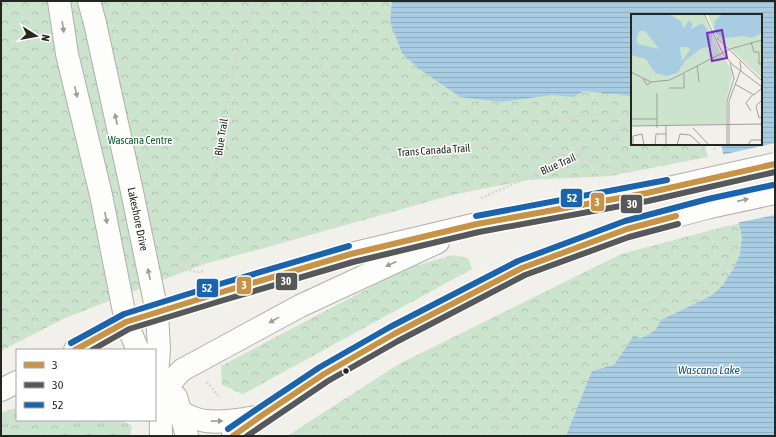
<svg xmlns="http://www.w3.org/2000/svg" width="776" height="437" font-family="'Asap Condensed',sans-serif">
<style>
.grass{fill:url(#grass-tufts)}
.forest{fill:url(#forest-crowns)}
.water{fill:url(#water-rules)}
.pier{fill:#f2f0ea}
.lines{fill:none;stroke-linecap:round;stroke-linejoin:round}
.minor-casing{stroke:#b1afaa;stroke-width:24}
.tertiary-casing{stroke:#b1afaa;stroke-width:24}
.secondary-casing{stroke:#b1afaa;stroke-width:24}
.path{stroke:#d5d5d2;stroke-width:2.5;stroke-dasharray:2 2;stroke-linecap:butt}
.minor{stroke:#fdfdfc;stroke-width:22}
.tertiary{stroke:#fdfdfc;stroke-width:22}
.secondary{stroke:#fdfdfc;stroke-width:22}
.secondary-bridge-casing{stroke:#b1afaa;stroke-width:24;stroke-linecap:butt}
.secondary-bridge{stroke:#fdfdfc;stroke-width:22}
.bus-1-casing{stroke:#fff;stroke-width:9}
.bus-2-casing{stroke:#fff;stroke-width:9}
.bus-3-casing{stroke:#fff;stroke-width:9}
.bus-1{stroke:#c99346;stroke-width:6}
.bus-2{stroke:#57585a;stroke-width:6}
.bus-3{stroke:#1964ac;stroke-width:6}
.oneway{fill:#9c9c99}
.bus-dot{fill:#262621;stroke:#fff;stroke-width:1.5}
.labels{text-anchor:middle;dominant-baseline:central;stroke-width:3;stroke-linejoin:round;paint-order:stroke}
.street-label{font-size:11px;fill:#262621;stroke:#fff}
.park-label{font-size:11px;fill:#0d5b2e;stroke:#fff}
.water-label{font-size:12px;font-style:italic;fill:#165476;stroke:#fff}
.inset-road{fill:none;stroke:#a09f9a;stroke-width:1}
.view{fill:#7b2cbf;fill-opacity:0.15;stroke:#7b2cbf;stroke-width:2}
.inset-edge{fill:none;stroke:#262621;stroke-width:2}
.line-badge{stroke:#fff;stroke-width:1.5}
.badge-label{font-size:11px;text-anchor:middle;font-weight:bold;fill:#fff}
</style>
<defs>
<pattern id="grass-tufts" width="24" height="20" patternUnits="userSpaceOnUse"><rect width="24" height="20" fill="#cce4ce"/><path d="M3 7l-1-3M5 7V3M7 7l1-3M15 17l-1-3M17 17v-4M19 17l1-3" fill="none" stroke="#afc3b1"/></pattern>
<pattern id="forest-crowns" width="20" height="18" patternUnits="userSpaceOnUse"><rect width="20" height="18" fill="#cce4ce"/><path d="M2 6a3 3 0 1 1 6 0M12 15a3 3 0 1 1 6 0" fill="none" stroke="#afc3b1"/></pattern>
<pattern id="water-rules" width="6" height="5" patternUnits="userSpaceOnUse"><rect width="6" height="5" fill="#a8cce2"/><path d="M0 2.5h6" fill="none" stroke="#90afc2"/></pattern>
</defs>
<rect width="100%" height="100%" fill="#f2f0ea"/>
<!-- grass -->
<path class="grass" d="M17 408V420H19L10 424 6 436H1V413L8 410Z
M67 420H122L132 426 130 436H55Z"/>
<!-- forest -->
<path class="forest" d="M1 1H775L761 15H632V144H717L705 146 708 157 610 176 528 180 452 195 257 250 204 264 65 318 1 351Z
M775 217V436H287L399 364 621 254 727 226Z
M453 255 468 258 472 269 243 394 222 385 221 366 405 269Z
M19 420H67L55 436H6L10 424Z"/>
<!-- water -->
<path class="water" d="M392 1H775V436H566L592 371 614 365 633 337 641 338 648 335 656 329 661 320 711 296 722 286 734 268 740 254 742 237 721 144H761V15H632V96L584 91 574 97 552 95 501 102 460 97 418 68 402 53 390 22Z"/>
<!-- pier -->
<path class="pier" d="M775 143V215L736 223 721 155Z"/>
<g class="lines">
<!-- minor casing -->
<g class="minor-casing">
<path id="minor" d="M59 1 67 54 101 195 126 322
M89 1 95 23 131 187 157 312"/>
</g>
<!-- tertiary casing -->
<g class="tertiary-casing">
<path id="tertiary" d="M176 397 187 436"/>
</g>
<!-- secondary casing -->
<g class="secondary-casing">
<path id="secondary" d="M126 322 138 350
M75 350 126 322 222 292 351 254 477 224 647 193 704 180
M159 388C169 404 186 419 206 421 222 423 239 420 255 417
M1 390 17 382
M155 397 159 350 157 312
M161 436C160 412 163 387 182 370L300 306 438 242
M233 436 261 416 324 374 394 334 522 268 627 229 710 207"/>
</g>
<!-- path -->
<path class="path" d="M311 1 317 41 323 75 330 97 344 122 353 133 366 145 379 152 400 154H417L477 147 504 141 530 126 548 120 573 116 599 115 632 117
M761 62 775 59
M504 141 533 149 575 157 629 172
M713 144 715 151
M481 198 575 157 612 136 632 120
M203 271 198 272 179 268 205 230 209 216C220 143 228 69 256 1
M1 313 41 294 61 291 86 292 96 289
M207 382 220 398
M493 436 513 377 522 358 530 349 549 335 559 329 570 325 607 313 684 295 705 287 716 278 724 267 730 255 733 242"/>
<!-- minor -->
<use href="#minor" class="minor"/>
<!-- tertiary -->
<use href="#tertiary" class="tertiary"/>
<!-- secondary -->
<use href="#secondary" class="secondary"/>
<!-- secondary-bridge casing -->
<g class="secondary-bridge-casing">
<path id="secondary-bridge" d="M704 180 775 164
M710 207 775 193"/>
</g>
<!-- secondary-bridge -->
<use href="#secondary-bridge" class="secondary-bridge"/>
<!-- bus-1 casing -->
<g class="bus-1-casing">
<path id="bus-1" d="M75 350 126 322 222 292 351 254 477 224 647 193 775 164
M233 436 261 416 324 374 394 334 522 268 627 229 676 216"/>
</g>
<!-- bus-2 casing -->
<g class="bus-2-casing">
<path id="bus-2" d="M92 350 129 329 224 300 353 262 479 232 648 201 775 172
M247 436 328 381 398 341 525 275 629 237 678 224"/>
</g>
<!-- bus-3 casing -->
<g class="bus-3-casing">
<path id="bus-3" d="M476 216 667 180
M71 343 124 314 220 284 349 246
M228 429 257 409 320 367 390 327 518 261 625 221 708 199 773 185"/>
</g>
<!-- bus-1 -->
<use href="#bus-1" class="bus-1"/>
<!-- bus-2 -->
<use href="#bus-2" class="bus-2"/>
<!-- bus-3 -->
<use href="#bus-3" class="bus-3"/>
</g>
<!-- one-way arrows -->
<defs><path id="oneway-solid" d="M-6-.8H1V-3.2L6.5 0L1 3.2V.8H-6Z"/></defs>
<g class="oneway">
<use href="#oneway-solid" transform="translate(63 27) rotate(81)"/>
<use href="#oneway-solid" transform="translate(76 92) rotate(77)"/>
<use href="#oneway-solid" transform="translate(116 119) rotate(-102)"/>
<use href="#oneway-solid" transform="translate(743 200) rotate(-13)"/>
<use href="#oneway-solid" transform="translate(106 218) rotate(79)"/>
<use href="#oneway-solid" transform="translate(391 264) rotate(156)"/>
<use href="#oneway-solid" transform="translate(149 274) rotate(-102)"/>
<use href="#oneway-solid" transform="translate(274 320) rotate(151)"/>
<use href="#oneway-solid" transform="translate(217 421) rotate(-1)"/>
</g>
<!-- markers -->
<circle class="bus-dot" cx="346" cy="371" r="3.5"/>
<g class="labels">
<!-- street labels -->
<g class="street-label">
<text transform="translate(221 137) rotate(-81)">Blue Trail</text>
<text transform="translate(434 150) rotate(-4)">Trans Canada Trail</text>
<text transform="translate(558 164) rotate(-24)">Blue Trail</text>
<text transform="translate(138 219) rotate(78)">Lakeshore Drive</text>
</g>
<!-- park labels -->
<g class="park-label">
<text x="140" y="140">Wascana Centre</text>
</g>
<!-- water labels -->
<g class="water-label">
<text x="709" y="370">Wascana Lake</text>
</g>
</g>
<!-- overview -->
<g transform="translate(631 14)">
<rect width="131" height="131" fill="#f2f0ea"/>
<path d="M0 0H72L89 38 102 58 95 88V110L0 112ZM76 0H131V64L86 23Z" fill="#cce4ce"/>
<path d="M0 0H38L51 8 52 15 58 6 62 10 59 16 71 9 78 18 83 16 84 7 91 0H131V19L120 24 112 22 93 24 85 19 81 20 80 32 69 35 55 46 46 59 36 62 24 59 15 45 0 41ZM8 17H14L28 35 7 30 5 27ZM52 33H57L59 36 51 47 49 34Z" fill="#a8cce2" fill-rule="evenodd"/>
<path class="inset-road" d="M73 0 92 40 102 51 131 73M86 24 131 67M120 28 123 38H128V50H131M66 51 68 68M0 58 20 68 39 66 99 35 131 26M12 65 16 71 20 68M104 70 123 81 131 74M38 74H53V60M26 79V114M131 86 125 92 128 104 131 103M120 97 115 89 122 80M0 105H26M0 112 131 110M62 114 78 131M2 131V122L11 120 13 131M24 131 25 120H35M35 131V112M46 131 49 120 59 121 70 131M96 131V87L103 64 99 49M98 131V87L110 55 109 47M117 131 120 126H131"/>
<path class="view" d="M91 16 96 44 81 47 76 19Z"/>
<rect width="131" height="131" class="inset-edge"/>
</g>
<g class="line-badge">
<rect x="560" y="188" width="23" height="20" rx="4" fill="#1964ac"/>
<rect x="590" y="192" width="15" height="20" rx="4" fill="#c99346"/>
<rect x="620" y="194" width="23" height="20" rx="4" fill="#57585a"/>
<rect x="275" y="272" width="23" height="19" rx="4" fill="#57585a"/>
<rect x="236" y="276" width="16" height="19" rx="4" fill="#c99346"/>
<rect x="196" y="278" width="23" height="20" rx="4" fill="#1964ac"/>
</g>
<g class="badge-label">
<text x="572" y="202">52</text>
<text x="597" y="206">3</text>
<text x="632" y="208">30</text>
<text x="286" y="285">30</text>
<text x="244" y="289">3</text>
<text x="207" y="292">52</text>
</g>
<!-- border -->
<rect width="776" height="437" fill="none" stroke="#262621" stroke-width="4"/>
<!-- legend -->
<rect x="16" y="349" width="140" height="72" fill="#ffffff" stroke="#a8a8a6"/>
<rect x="24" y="362" width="20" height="6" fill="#c99346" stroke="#a8a8a6"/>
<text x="52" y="369" font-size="12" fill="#262621">3</text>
<rect x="24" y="382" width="20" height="6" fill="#57585a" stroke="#a8a8a6"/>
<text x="52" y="389" font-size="12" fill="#262621">30</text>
<rect x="24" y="402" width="20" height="6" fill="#1964ac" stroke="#a8a8a6"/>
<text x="52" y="409" font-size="12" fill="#262621">52</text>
<!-- north arrow -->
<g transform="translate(36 36) rotate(101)" stroke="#ffffff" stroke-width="3" paint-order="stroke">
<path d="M0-3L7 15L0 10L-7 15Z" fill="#262621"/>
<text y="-6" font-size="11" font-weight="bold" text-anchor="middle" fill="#262621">N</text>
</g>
</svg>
